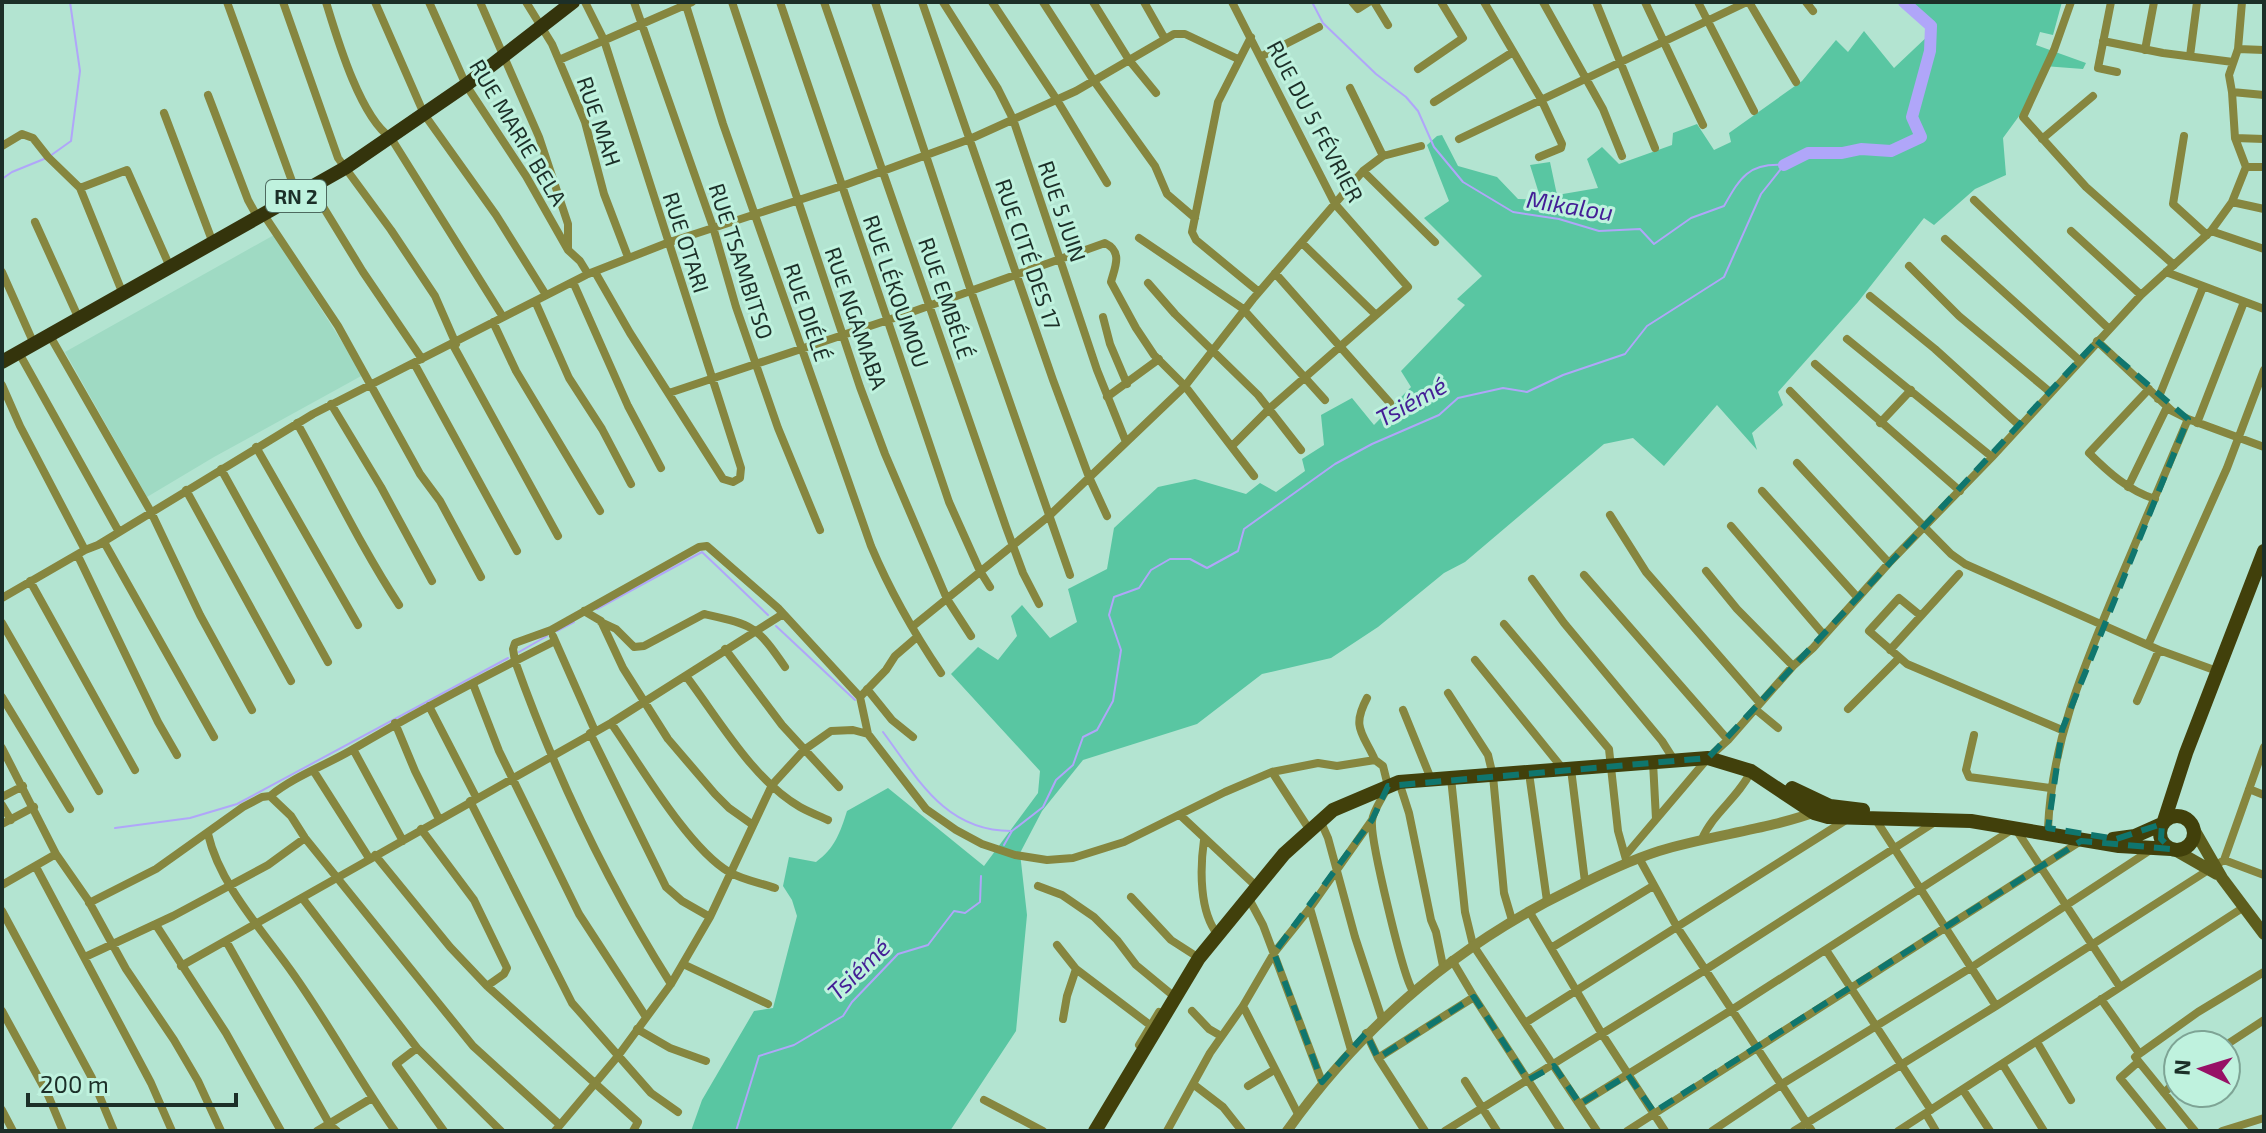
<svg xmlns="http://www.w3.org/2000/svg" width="2266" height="1133" font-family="'Exo 2',sans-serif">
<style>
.built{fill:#9fdac3}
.green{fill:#59c6a2}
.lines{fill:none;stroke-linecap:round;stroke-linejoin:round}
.stream{stroke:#b0a6f9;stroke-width:2}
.river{stroke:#b0a6f9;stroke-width:12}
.minor{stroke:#86863f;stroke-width:8}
.tertiary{stroke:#86863f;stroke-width:10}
.secondary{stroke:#5d5d1d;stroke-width:12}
.primary{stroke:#41400b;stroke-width:14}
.trunk{stroke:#34340c;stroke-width:14}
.marked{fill:none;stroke:#0f766e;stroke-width:6;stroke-dasharray:16 10;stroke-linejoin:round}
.labels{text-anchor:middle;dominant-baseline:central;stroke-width:6;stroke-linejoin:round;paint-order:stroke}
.shield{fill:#bff2de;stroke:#4d6a5f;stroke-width:2}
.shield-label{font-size:20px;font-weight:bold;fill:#1c2f28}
.street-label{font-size:22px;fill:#1c2f28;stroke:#bff2de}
.water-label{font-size:24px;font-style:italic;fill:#441e96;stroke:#bff2de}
</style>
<rect width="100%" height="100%" fill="#b3e4d1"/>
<!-- built -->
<path class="built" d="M274 235 363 375 214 457 147 497 65 352Z"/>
<!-- green -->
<path class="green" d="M1913 2H2062L2053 35 2040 32 2036 45 2086 63 2083 69 2044 66 2033 97 2003 138 2006 175 1975 189 1934 225 1924 218 1858 302 1778 392 1783 405 1752 433 1757 450 1717 405 1664 466 1633 438 1604 444 1465 562 1444 573 1378 627 1331 658 1262 674 1197 724 1083 760 1042 811 1020 853 1027 915 1016 1031 950 1131H691L702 1100 754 1011 773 1008 797 916 792 900 783 886 789 857 816 862C835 848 840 833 847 811L888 788 984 866 1038 793 1040 771 951 674 978 647 998 660 1017 636 1011 616 1022 605 1050 638 1077 622 1068 589 1107 569 1114 528 1158 487 1195 479 1246 494 1260 483 1276 492 1305 471 1302 459 1324 445 1321 415 1352 398 1374 425 1411 387 1401 371 1465 305 1457 299 1482 276 1424 218 1449 201 1427 145 1437 136 1442 135 1458 166 1497 177 1518 199 1541 200 1530 165 1550 162 1557 195 1598 188 1587 159 1602 147 1619 164 1672 145 1673 133 1697 124 1714 150 1731 142 1729 133 1802 81 1836 40 1848 52 1864 31 1894 68 1931 33Z"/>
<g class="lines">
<!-- stream -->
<path class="stream" d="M1312 2 1323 23 1376 74 1406 97 1418 111 1434 147 1463 182 1513 212 1559 219 1599 231 1640 229 1654 244 1691 218 1724 206C1740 178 1748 163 1783 165
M50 156 71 141 80 71 70 2
M2 179 12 172 44 159
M597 609 702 552 768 615
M776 626 855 700
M557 631 574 622
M519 652 547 636
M883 732C918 779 945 831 1011 831
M115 828 190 818 237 804 508 658
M1004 845 1012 831 1043 807 1056 780 1073 765 1083 737 1097 730 1113 701 1121 650 1109 615 1114 597 1139 588 1151 570 1170 559H1190L1207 568 1238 551 1244 529 1335 464 1372 444 1439 415 1458 398 1503 388 1527 392 1563 375 1625 354 1647 326 1724 277 1761 194 1784 165
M736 1131 759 1056 794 1045 843 1016 852 1002 898 954 928 945 954 911 965 913 980 902 981 876"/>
<!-- river -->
<path class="river" d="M1784 165 1808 153H1842L1861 149 1891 151 1921 137 1912 117 1930 51 1931 26 1904 2"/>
<!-- minor -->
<path class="minor" d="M227 2 297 195
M283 2 338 158 391 230 435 296 456 344
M326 2C337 38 360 117 391 138L503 317
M375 2 424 114 496 215 546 295
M429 2 466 85 526 176 568 250 580 261 588 274
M480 2 539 137 568 224V248
M526 2 552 44 585 122 604 194 628 257
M585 2 604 40 741 468 740 478 733 482 723 479 630 333 595 272
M634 2 713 227 736 307 778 428 820 530
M685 2 723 124 871 546C890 591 914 633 941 673
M732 2 860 387 885 454 947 599 971 636
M780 2 949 502 980 571 990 587
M824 2 1006 527 1023 573 1039 604
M875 2 971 291 1070 575
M922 2 1053 380 1089 477 1107 516
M943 2 998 89 1013 119 1097 370 1126 442
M992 2 1057 100 1107 183
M1043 2 1094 81 1155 166 1167 194 1195 218
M1093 2 1129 60 1156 93
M1144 2 1165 39
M1232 2 1335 204 1408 287 1270 408 1232 446
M1352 2 1358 9 1369 2
M1374 2 1388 25
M1484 2 1541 99 1562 144 1561 148 1539 157
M1543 2 1603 109 1622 156
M1596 2 1655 148
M1645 2 1703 125
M1698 2 1754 111
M1749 2 1796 82
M1806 2 1813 11
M2071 2 2054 50 2023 117 2086 187 2174 265
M2111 2 2098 68 2117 72
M1251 37 1218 102 1192 232 1196 240 1259 292
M2103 41 2163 53 2233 62
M2238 49 2264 50
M2145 50 2154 2
M2190 56 2197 2
M1260 57 1319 27
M559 60 692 2
M1418 69 1463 38 1441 2
M1350 88 1383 156
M2232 92 2264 95
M208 95 248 200 258 218
M1434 102 1513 52
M164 113 213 243
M2184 136 2173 204 2207 235
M2235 138 2264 139
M1459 139 1747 2
M2042 139 2093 96
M2 146 22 134 33 138 48 157 80 188 123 294
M2246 167H2264
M1363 171 1435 242
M311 187 363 272 422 359
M80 188 127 170 170 267
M1974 200 2109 329
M2232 202 2264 209
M264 215 338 326 420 474 440 501 481 577
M35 222 79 319
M2071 231 2141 295
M2211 231 2264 249
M1139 238 1242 308 1325 400
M1945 239 2079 360
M1302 243 1376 315
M1909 266 1959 316 2050 392
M2 272 34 344
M2166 272 2264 309
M1275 273 1390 403
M573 282 628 406 661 468
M1148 283 1175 314 1258 395 1301 450
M1870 296 1935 349 2020 426
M535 301 569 378 602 429 631 484
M1103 317 1110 344 1127 384
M493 322 516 371 600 511
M50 336 151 512 200 615 252 710
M1847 339 1992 457
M2097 341 2172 411 2188 419 2264 447
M453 345 558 536
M19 353 119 532
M414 363 517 551
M1815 364 1960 491
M2 385 20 426 85 550
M2149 389 2089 453C2108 472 2129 491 2155 499
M1790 391 1951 554 1965 564 2159 650 2217 671
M669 393 909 313 1105 243C1124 252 1114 269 1111 282L1136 328 1154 355 1185 386 1254 476
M1107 397 1159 359
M2158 399 2203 287
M331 404 381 487 432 581
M297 423C331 484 361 547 399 605
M1880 423 1911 390
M2197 423 2244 302
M256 447 358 625
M1797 463 1889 563
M221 469 328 662
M2128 487 2167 407
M186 490 291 681
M1762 491 1858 598
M1610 515 1646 572 1760 703
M1731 526 1824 635
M104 542 214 737
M78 556 158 722 177 755
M1706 571 1737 609 1793 666
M1584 575 1728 740
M1532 579 1564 623 1662 741 1674 760
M30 581 135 770
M2 598 85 550 98 545 313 414 588 274 667 243 842 186 970 139 1076 91 1174 34H1185L1238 59
M584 611 601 621 623 668 668 739 715 794 729 808 753 825
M1921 616 1899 598 1869 631 1907 664 2062 730
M601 622 616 629 634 647 644 646 704 614C753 625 756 625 785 667
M2 623 99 791
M1504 624 1609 749 1618 831 1625 856
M912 627 1049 516 1185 386 1253 299 1363 171 1383 156 1421 146
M553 636 595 731
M555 641C487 675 420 710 355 748 327 765 296 775 270 796L291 816 305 838 473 1046 559 1124
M2148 645 2227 468 2264 370
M725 649 782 725 839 787
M1890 650 1959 574
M1475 660 1563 769
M686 676C718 718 753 780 800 807 809 812 819 816 828 820
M473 684 499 751 579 914 646 1017
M867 689 892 720 913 737
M1448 693 1488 755 1493 776 1504 893 1512 920
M2 697 70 809
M860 697 886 670 895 656 917 637
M1367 698C1351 728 1363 733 1375 760
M2137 701 2159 650
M429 706 476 797
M1755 709 1778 728
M1848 709 1899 658
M1403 710 1431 779
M395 723 415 771 439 819
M611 723C639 763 688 848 729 872 743 880 761 883 775 888
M590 733 666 887 682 901 710 917
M1974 735 1966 770 1969 777 2050 788
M2 748 56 854 88 900 126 969 174 1040 198 1081 221 1131
M353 749 403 841
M1653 762 1656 819
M1571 769 1585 882
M313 770 369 858
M1272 772 1309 829
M1529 773 1547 901
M1451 778 1465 912 1473 945 1597 1131
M1399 782 1409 813 1431 920 1436 932 1443 966
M2249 789 2264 795
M2 797 23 786
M470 801 572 1003 651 1093 678 1112
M2 805 11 820
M1180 815 1257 887
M1874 817 1996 1006
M1320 820 1328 838 1355 937 1382 1019
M2 824 34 807
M2015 828 2120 987
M2048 828C2052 741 2083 669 2116 589 2140 532 2164 476 2188 419
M421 829 474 900 507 968 504 974 487 986
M208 834C220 886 264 932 294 975 330 1026 359 1080 395 1131
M1702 839C1713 813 1739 797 1751 771
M1204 840C1200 868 1199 912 1218 935
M375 855 450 947 487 986 638 1122 633 1131
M1639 858 1677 927 1812 1131
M2224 860 2264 875
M1627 863 1625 856 1708 758 1728 740 1793 666 1813 648 1889 563 1992 457 2141 295 2211 231 2232 202 2246 167 2235 138 2232 92 2229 75 2238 49 2242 2
M36 867 151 1083 172 1131
M2 885 56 854
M1038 886 1062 895 1094 917 1117 940 1136 965 1176 998
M1131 897 1171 940 1199 958
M1248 897 1263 925 1322 1082
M303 899 417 1048 501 1131
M89 903 156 869 243 807 262 797 270 796
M1310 908 1351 1050
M2 911 92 1078 114 1131
M1529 911 1602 1034 1665 1131
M156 925 226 1033 281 1131
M226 941 330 1125 337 1131
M1057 945 1076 969 1150 1025
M1551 948 1653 886
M1826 950 1931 1110
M85 957 173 916 268 865 305 838
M683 964 768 1004
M181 966 611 723 783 614
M671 984C607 883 555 773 515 661L513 649 515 643 551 630 699 547 707 546 778 608 860 697 868 734
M1474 997 1561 1131
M2101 999 2139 1053
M1243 1006 1298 1114
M2 1011 48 1095 63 1131
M1192 1011 1209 1029 1221 1036
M1063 1019 1067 996 1076 969
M1525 1023 1849 818
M637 1029 670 1048 706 1061
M1366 1033 1378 1058 1425 1131
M2037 1042 2071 1100
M1139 1045 1159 1012
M2226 1045 2264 1020
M417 1048 396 1064 444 1131
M1378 1058 1474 997 1452 960
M2137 1063 2120 1078 2163 1131
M2003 1065 2044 1131
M1465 1081 1497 1131
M1193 1084 1223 1107 1242 1131
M1248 1086 1274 1070
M1963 1090 1990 1131
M2164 1093 2178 1079
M984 1100 1043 1131
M1580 1104 1730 1011 2013 829
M2 1110 13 1131
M1926 1114 1936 1131
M317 1131 372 1098
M555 1131 618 1056 671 984 710 917 772 785 804 750 831 731 853 730 868 734 926 809 956 830 982 844 1015 855 1047 860 1073 858 1124 842 1225 792 1272 772 1318 763 1337 766 1375 760 1383 766 1388 786C1384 796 1373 810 1372 821 1370 839 1403 977 1413 991
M1167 1131 1210 1053 1243 1006 1274 953 1310 908 1372 820
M1445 1131 1705 970 1935 822
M1627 1131 2081 841
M1712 1131 1782 1084 1972 967 2152 849
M1794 1131 1996 1006 2224 860 2264 747
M1898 1131 2244 907
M2195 1131 2135 1057 2198 1012 2264 972
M2222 1131 2264 1118"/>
<!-- tertiary -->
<path class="tertiary" d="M1287 1131C1361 1027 1455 946 1570 890 1599 875 1628 861 1659 851 1711 835 1767 830 1818 811"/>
<!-- secondary -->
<path class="secondary" d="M2192 826 2222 878 2264 934
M2175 850 2217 874"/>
<!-- primary -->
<path class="primary" d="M1792 788 1830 806 1863 810
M2160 833a17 17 0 1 1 34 0a17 17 0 1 1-34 0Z
M2164 821 2186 753 2264 551
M2113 839 2135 836 2162 824
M1095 1131 1199 958 1284 854 1333 810 1399 782 1708 758 1751 771 1814 813 1828 817 1971 821 2119 846 2171 849"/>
<!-- trunk -->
<path class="trunk" d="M2 362 345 168 466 85 573 2"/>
</g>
<!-- marked area -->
<path class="marked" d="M2097 341 2188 419 2062 730 2048 828 2116 839 2162 824 2161 839 2171 849 2081 841 1654 1112 1628 1075 1580 1104 1554 1066 1528 1080 1474 997 1378 1058 1366 1033 1322 1082 1274 953 1372 820 1388 786 1708 758Z"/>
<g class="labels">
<!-- shield labels -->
<rect class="shield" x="266" y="180" width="60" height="32" rx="6"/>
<g class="shield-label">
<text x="296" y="196">RN 2</text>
</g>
<!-- street labels -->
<g class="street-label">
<text transform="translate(600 121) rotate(71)">RUE MAH</text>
<text transform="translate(1316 121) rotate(62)">RUE DU 5 FÉVRIER</text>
<text transform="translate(519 132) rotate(59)">RUE MARIE BELA</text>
<text transform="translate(1063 211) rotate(71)">RUE 5 JUIN</text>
<text transform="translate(687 242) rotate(72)">RUE OTARI</text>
<text transform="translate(1029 254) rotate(71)">RUE CITÉ DES 17</text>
<text transform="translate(742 261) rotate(72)">RUE TSAMBITSO</text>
<text transform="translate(897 291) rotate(71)">RUE LÉKOUMOU</text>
<text transform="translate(947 298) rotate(71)">RUE EMBÉLÉ</text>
<text transform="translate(808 312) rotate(71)">RUE DIÉLÉ</text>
<text transform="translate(857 318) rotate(71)">RUE NGAMABA</text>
</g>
<!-- water labels -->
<g class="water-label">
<text transform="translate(1570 205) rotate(9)">Mikalou</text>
<text transform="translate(1411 401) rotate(-29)">Tsiémé</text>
<text transform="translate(858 969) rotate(-44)">Tsiémé</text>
</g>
</g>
<!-- border -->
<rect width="2266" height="1133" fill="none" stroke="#1c2f28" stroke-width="8"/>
<!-- north arrow -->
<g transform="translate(2202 1069) rotate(274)"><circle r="38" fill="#bff2de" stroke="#7ea495" stroke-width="2"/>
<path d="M0-6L14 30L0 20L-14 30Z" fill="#971166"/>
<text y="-12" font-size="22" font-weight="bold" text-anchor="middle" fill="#1c2f28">N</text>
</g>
<!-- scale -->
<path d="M28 1093v12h208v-12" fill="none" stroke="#1c2f28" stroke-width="4"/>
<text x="40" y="1093" font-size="24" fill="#1c2f28" stroke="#bff2de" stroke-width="6" paint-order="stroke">200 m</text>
</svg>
